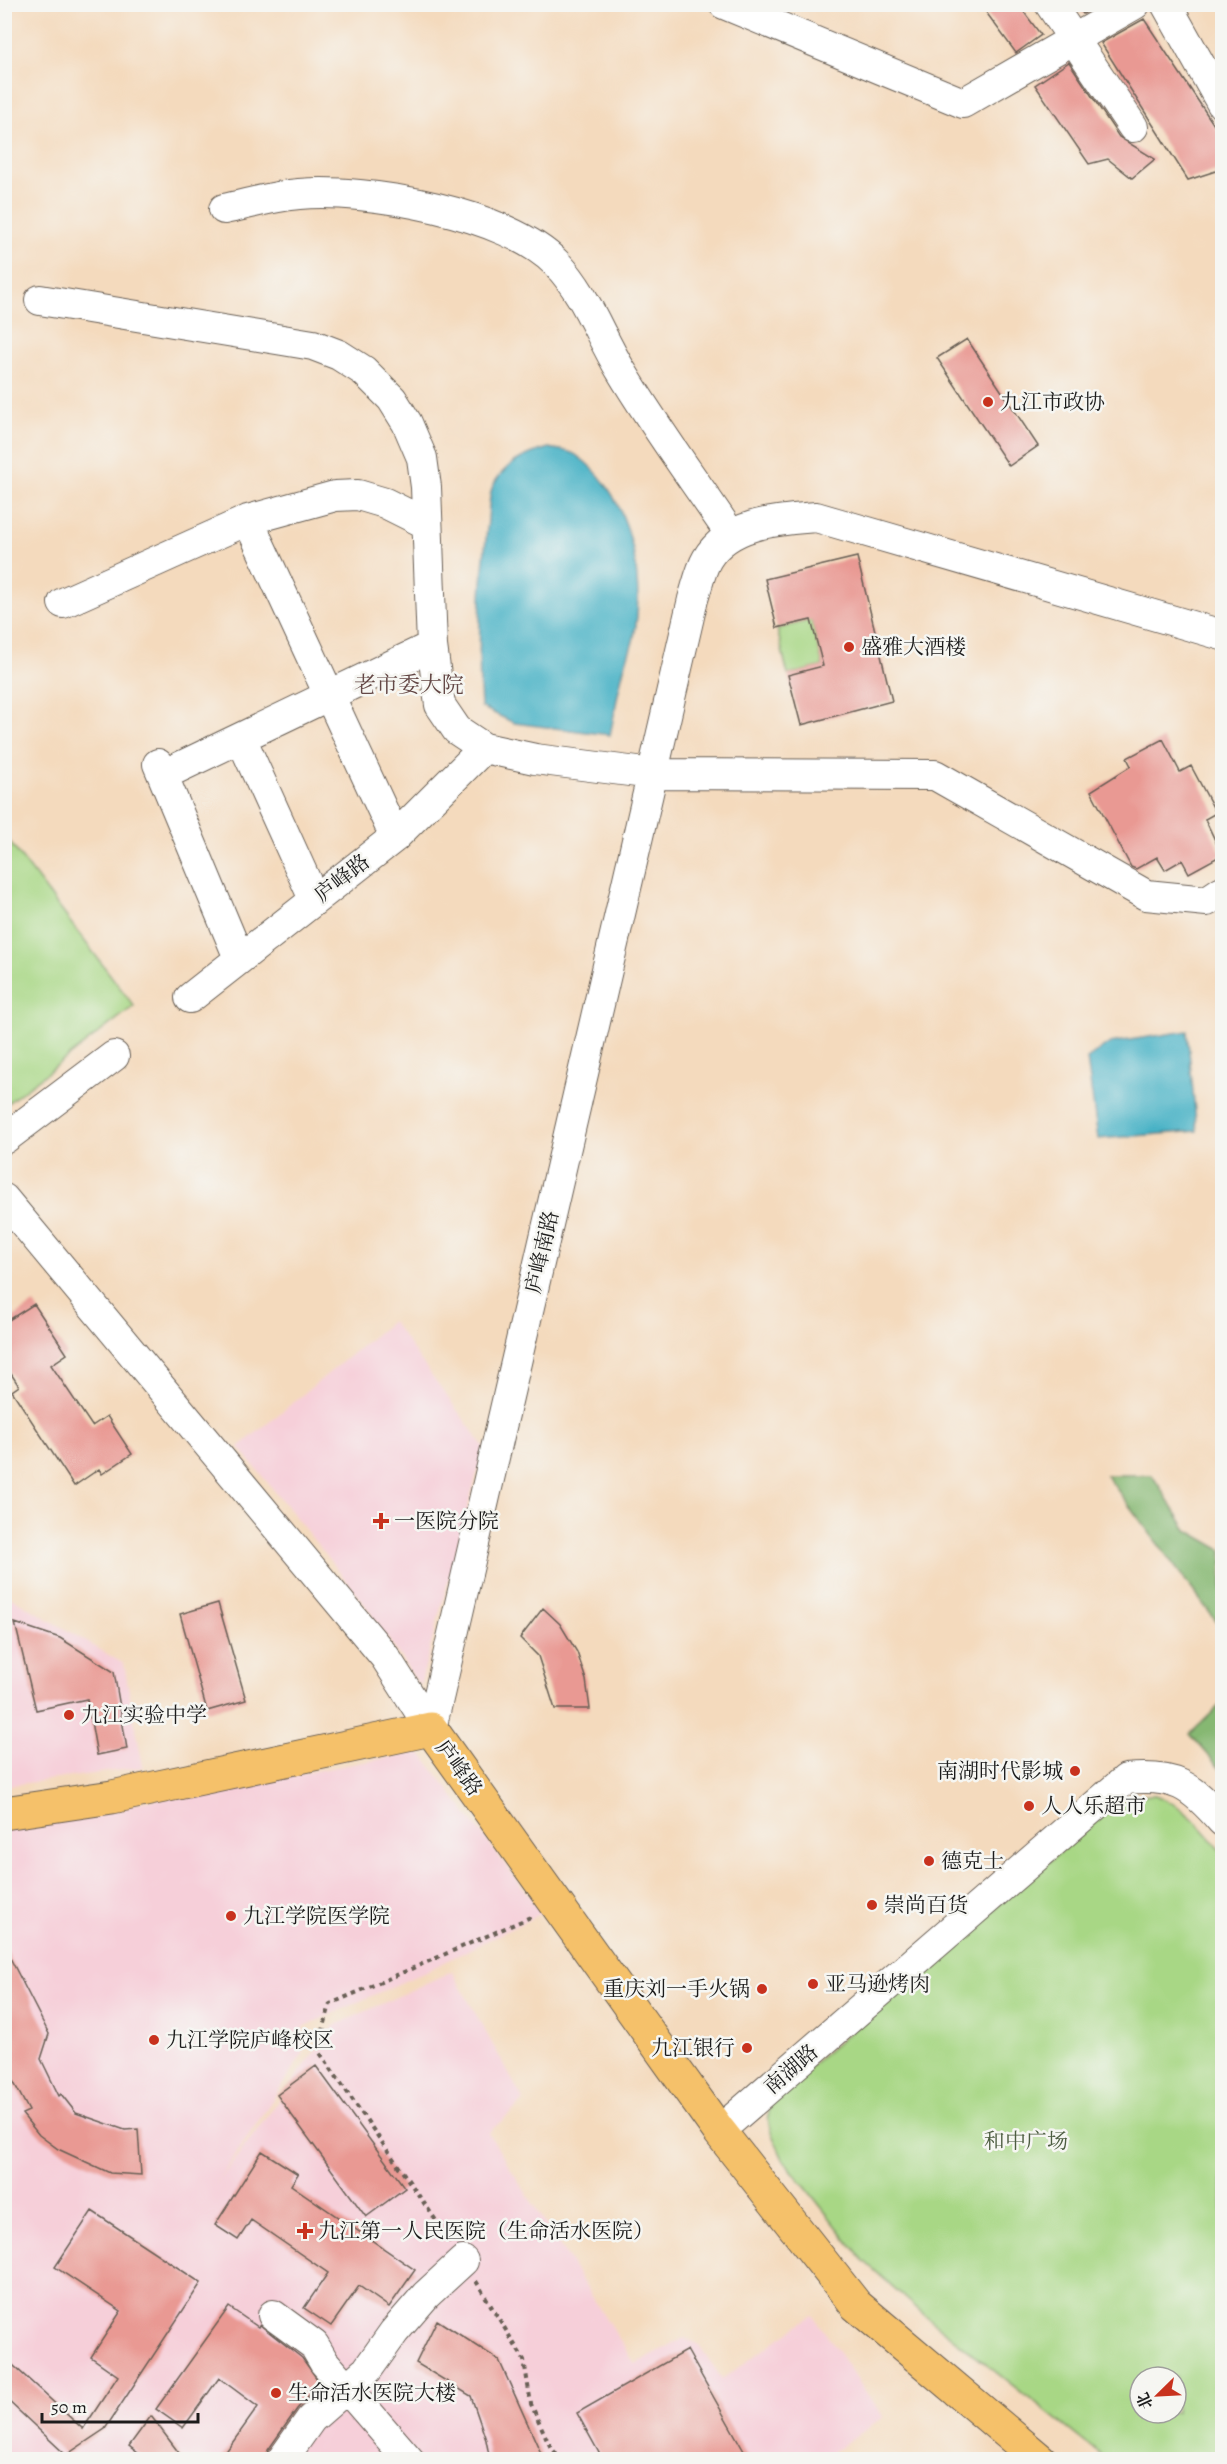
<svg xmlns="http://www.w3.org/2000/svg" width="1227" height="2464" font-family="Alegreya,'Noto Serif SC',serif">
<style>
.built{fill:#f6cfd9}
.green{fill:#a8d785;stroke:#627a50;stroke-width:1.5;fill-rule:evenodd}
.forest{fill:#86b872;stroke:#516a47;stroke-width:1.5}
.water{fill:#48b2c6;stroke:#326771;stroke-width:1.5}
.building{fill:#e99993}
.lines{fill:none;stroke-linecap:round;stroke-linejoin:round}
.minor-casing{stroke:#685e54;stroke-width:32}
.major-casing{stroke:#685e54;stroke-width:35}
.path{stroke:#685e54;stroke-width:4;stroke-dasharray:4.5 4.5;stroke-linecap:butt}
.minor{stroke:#fff;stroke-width:30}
.major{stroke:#f5c16b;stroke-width:33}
.poi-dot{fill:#c8321e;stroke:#f6f6f2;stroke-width:2}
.labels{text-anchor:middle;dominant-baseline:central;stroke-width:5;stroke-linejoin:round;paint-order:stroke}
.poi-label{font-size:21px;fill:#1c1c1c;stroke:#f6f6f2;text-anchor:start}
.street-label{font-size:21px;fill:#1c1c1c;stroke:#f6f6f2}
.park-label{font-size:21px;fill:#4d5d41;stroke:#f6f6f2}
.neighbourhood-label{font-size:22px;fill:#644846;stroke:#f6f6f2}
</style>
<rect width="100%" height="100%" fill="#f6f6f2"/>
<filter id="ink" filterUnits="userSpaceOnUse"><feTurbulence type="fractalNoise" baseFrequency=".0167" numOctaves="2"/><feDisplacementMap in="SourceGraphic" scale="12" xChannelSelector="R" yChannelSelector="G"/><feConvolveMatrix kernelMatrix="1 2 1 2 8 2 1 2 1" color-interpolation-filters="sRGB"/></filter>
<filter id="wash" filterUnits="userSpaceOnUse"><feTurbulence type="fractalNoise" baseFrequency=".008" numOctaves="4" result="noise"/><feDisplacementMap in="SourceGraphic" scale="24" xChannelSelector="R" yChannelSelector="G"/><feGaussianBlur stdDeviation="1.35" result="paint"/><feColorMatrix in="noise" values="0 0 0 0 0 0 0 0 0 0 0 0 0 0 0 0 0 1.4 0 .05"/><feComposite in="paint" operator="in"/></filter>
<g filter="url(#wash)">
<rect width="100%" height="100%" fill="#f4dabd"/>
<!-- built -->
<path class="built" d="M392 1321 484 1447 420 1686 358 1595 239 1447Z
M4 1593 124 1664 143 1767 5 1786Z
M420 1752 542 1913 431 1969 303 2027V2054L215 2186 334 2026 452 1971 524 2101 488 2133 635 2364 684 2338 699 2345 722 2379 813 2315 883 2417 821 2460H5V1827Z"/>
<!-- green -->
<path class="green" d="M811 620 823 666 788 675 777 629Z
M5 836 134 1006 5 1105Z
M1155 1795C1185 1806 1202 1827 1222 1852V2459H1106L930 2320 864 2261 783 2159 770 2130 768 2116 772 2099 1107 1812 1131 1796ZM1140 2377H1176V2413H1140Z"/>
<!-- forest -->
<path class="forest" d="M1106 1475H1152L1187 1530 1222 1550V1629Z
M1222 1703V1771L1190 1734Z"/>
<!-- water -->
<path class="water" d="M549 448C557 450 569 450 576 455 630 492 646 576 634 637 632 648 627 657 624 668 618 690 615 712 610 735L514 723 481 707C477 647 480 590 487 529 489 517 488 500 492 488 503 464 526 454 549 448Z
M1187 1031 1197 1131 1098 1139 1087 1059 1110 1043Z"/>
<g id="blocks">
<!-- building -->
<path class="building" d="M980 4H1018L1041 35 1016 53Z
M1076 4H1100L1083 14Z
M1144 19 1222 137V169L1188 180 1101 43Z
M1069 62 1119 137 1155 159 1132 178 1108 159 1089 164 1035 85Z
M967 339 1038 446 1009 466 937 358Z
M857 557 892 701 801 725 788 675 823 666 811 620 777 628 765 579Z
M1163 739 1180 772 1191 766 1216 813 1205 819 1222 855 1189 873 1182 860 1165 870 1157 857 1136 869 1131 867 1091 791 1131 766 1127 758Z
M34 1304 67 1354 51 1365 92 1426 107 1416 132 1454 102 1474 99 1469 74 1486 12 1391 19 1386 4 1363V1323Z
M218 1603 246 1700 207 1711 180 1614Z
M543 1608 560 1624 577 1652 586 1680 590 1709H555L538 1656 520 1638Z
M15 1623 60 1638 114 1672 127 1749 97 1755 87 1699 36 1710Z
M4 1946 49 2034 41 2059 59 2096 61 2094 76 2113 125 2130 138 2129 141 2175 110 2173 58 2149 39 2135 22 2114 29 2111 4 2064Z
M316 2066 405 2188 366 2217 277 2095Z
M262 2151 298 2174 291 2185 415 2270 389 2307 359 2286 331 2326 304 2308 328 2273 251 2220 238 2240 215 2225Z
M92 2211 201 2283 105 2429 66 2455 4 2397V2357L83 2429 118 2376 91 2357 121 2311 55 2267Z
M229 2307 258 2327 260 2325 302 2358 320 2383 297 2409 268 2450 265 2460H220L258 2407 219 2378 183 2428 156 2409Z
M437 2320 499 2360 544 2460H490L486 2440 471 2396 416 2363Z
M687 2350 749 2460H603L577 2413Z
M151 2416 176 2449 184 2460H147L129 2446Z"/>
</g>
</g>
<g filter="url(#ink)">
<use href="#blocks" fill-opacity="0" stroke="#685e54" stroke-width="1.5"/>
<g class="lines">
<!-- minor casing -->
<g class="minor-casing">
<path id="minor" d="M724 4 963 103 1135 4
M1050 4 1133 127
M1166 4 1222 104
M224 209C248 204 274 196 299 194 368 188 508 213 557 264 585 293 599 334 620 369 654 426 694 480 731 535
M40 300 313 345 339 355 364 371 392 399 407 423 422 458 426 487 432 646 440 705 457 730 484 748 535 759 653 774 935 775 1146 895 1207 901 1222 891
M248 520 395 837
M63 603 248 520 335 496 358 495 385 503 427 524
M241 738 314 899
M158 764 239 958
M163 775 432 646
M190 998 395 837 484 748
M4 1139 114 1056
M4 1199 385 1657 431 1729
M431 1729 693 599C697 587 700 571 707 559 729 522 779 520 816 517L1222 635
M719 2131 1126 1779C1175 1774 1191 1785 1222 1821
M273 2315 314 2345 324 2362 409 2460
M282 2460 311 2419 367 2370 394 2332 426 2295 463 2261"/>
</g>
<!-- major casing -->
<g class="major-casing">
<path id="major" d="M4 1813 112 1797 431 1729 719 2131 856 2305 1040 2460"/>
</g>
<!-- path -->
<path class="path" d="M451 2242 318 2050 330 2004 533 1916
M476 2281 524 2360 531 2404 550 2446 561 2460"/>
<!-- minor -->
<use href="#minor" class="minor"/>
<!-- major -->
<use href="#major" class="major"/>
</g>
</g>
<!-- markers -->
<g class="poi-dot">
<circle cx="988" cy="402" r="6"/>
<circle cx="849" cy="647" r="6"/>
<path d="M378 1512h6v6h6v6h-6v6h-6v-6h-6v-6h6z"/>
<circle cx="69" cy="1715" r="6"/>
<circle cx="1075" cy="1771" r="6"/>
<circle cx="1029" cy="1806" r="6"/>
<circle cx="929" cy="1861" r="6"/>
<circle cx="872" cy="1905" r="6"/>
<circle cx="231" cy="1916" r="6"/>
<circle cx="813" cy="1984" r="6"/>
<circle cx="762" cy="1989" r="6"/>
<circle cx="154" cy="2040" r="6"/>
<circle cx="747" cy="2048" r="6"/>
<path d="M302 2222h6v6h6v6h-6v6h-6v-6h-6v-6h6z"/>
<circle cx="276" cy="2393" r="6"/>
</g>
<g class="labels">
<!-- poi labels -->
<g class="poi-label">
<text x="1000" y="402">九江市政协</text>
<text x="861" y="647">盛雅大酒楼</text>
<text x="394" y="1521">一医院分院</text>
<text x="81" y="1715">九江实验中学</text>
<text x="1063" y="1771" text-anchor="end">南湖时代影城</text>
<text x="1041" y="1806">人人乐超市</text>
<text x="941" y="1861">德克士</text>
<text x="884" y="1905">崇尚百货</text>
<text x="243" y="1916">九江学院医学院</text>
<text x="825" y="1984">亚马逊烤肉</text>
<text x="750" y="1989" text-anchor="end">重庆刘一手火锅</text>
<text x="166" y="2040">九江学院庐峰校区</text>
<text x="735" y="2048" text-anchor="end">九江银行</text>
<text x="318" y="2231">九江第一人民医院（生命活水医院）</text>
<text x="288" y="2393">生命活水医院大楼</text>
</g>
<!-- street labels -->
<g class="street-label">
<text transform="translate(342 878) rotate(-38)">庐峰路</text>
<text transform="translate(542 1252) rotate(-77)">庐峰南路</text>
<text transform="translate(459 1768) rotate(54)">庐峰路</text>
<text transform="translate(791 2069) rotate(-41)">南湖路</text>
</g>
<!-- park labels -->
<g class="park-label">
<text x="1026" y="2141">和中广场</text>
</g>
<!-- neighbourhood labels -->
<g class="neighbourhood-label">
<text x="409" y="685">老市委大院</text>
</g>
</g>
<!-- margin -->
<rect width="1227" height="2464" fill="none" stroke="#f6f6f2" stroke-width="24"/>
<!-- north arrow -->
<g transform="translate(1158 2395) rotate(246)"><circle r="28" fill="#f6f6f2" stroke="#9f9f9c" stroke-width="1.5"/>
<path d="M0-4.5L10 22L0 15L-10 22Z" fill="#c8321e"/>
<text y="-9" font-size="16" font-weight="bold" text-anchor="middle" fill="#1c1c1c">北</text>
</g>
<!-- scale -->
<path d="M42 2413v9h156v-9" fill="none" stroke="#1c1c1c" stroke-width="3"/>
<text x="51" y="2413" font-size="18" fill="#1c1c1c" stroke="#f6f6f2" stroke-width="4.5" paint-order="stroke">50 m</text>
</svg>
